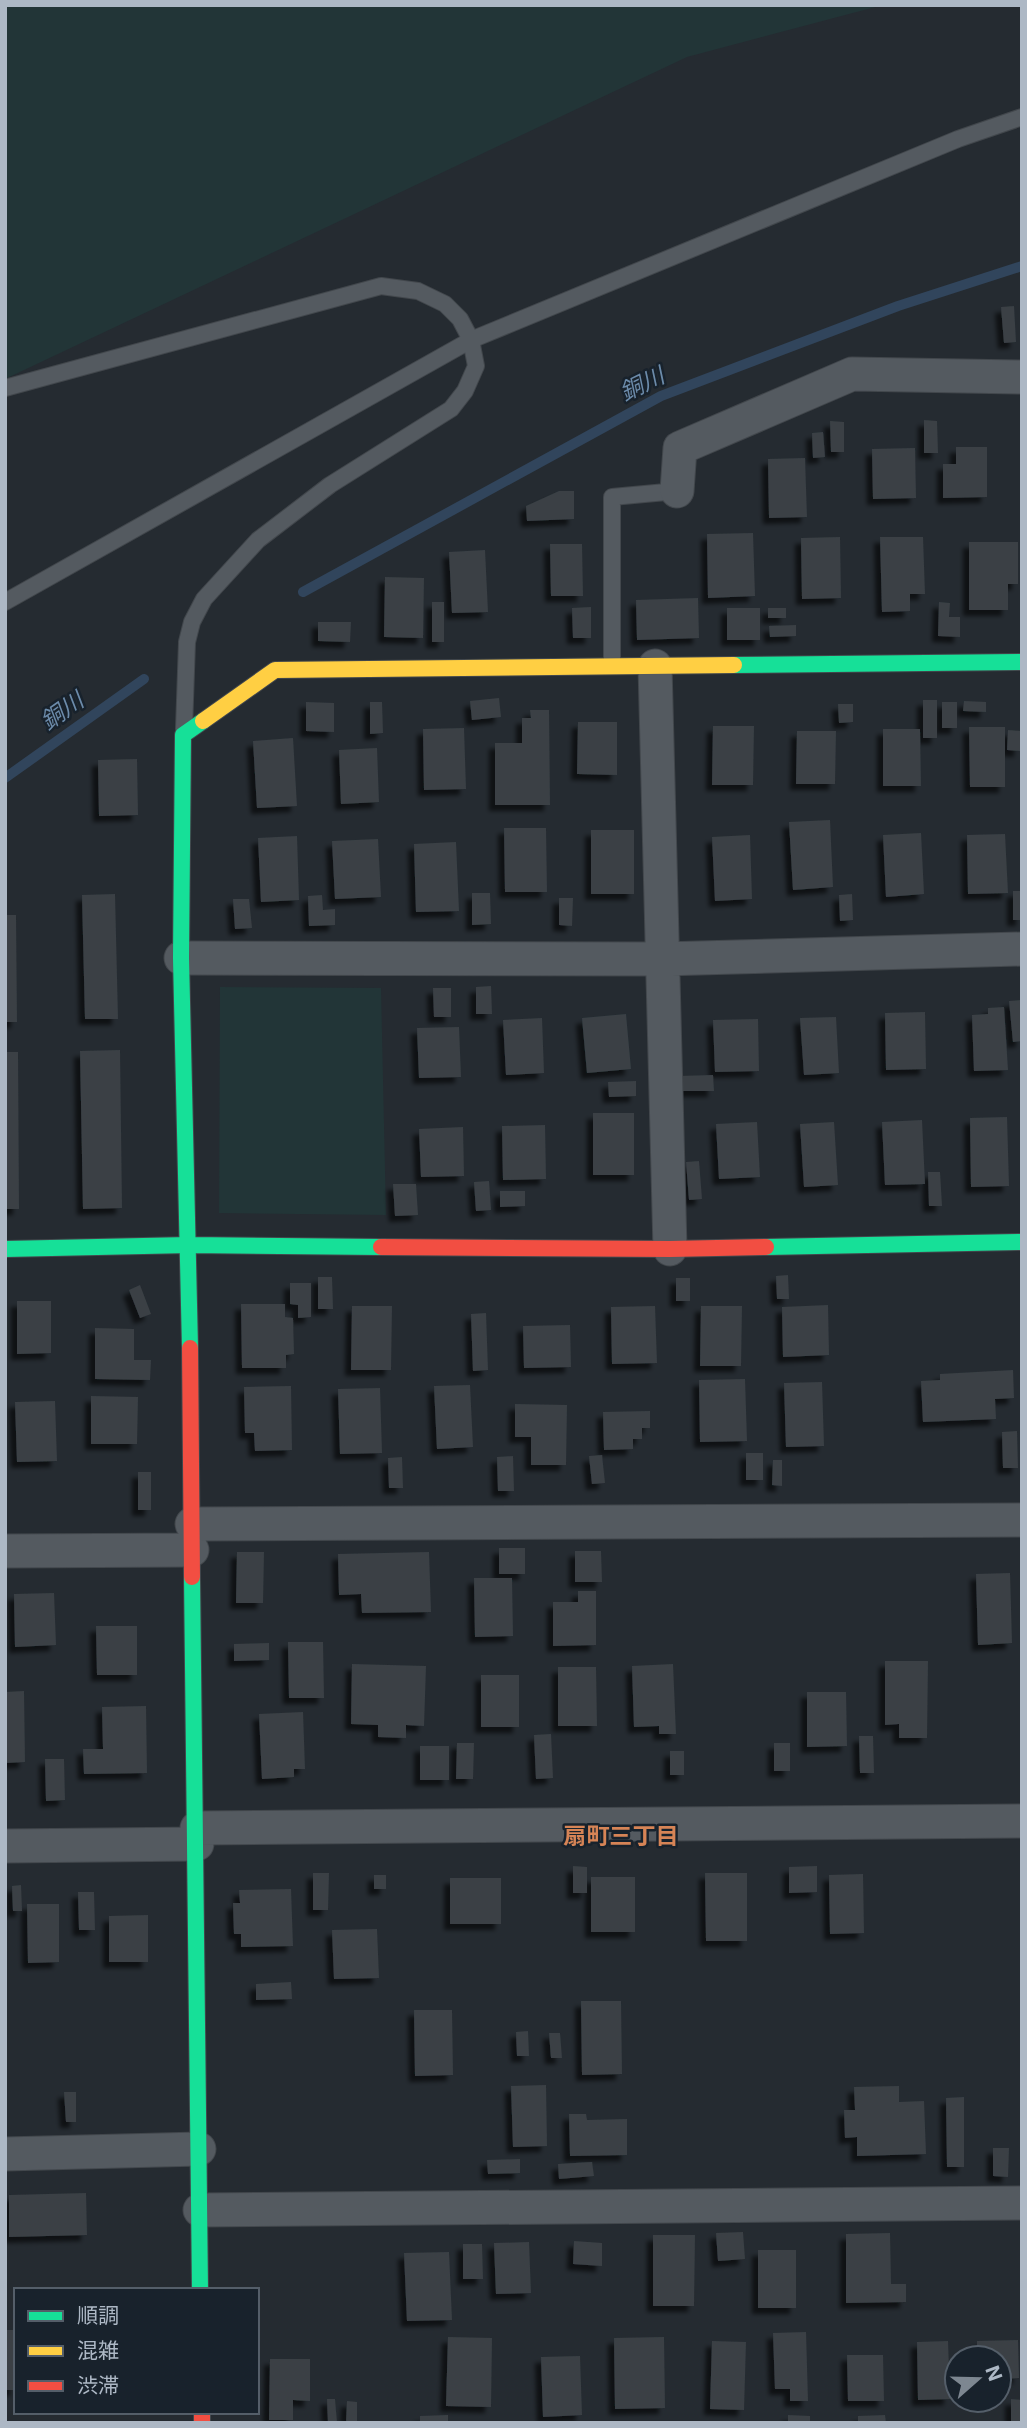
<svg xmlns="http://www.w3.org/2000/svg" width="1027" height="2428" font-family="Inter,'Noto Sans JP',sans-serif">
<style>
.green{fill:#223537}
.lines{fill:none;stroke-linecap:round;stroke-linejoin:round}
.stream{stroke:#31455c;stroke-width:10}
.building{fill:#3a4045;filter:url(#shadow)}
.lane-casing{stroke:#42474c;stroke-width:18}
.street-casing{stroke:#42474c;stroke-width:35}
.fast-casing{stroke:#42474c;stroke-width:18}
.slow-casing{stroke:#42474c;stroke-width:18}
.jam-casing{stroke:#42474c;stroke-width:18}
.lane{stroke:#545a60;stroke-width:16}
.street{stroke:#545a60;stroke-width:33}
.fast{stroke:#16e098;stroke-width:16}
.slow{stroke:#ffcf43;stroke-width:16}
.jam{stroke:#f24e42;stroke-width:16}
.labels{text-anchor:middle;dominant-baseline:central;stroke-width:5;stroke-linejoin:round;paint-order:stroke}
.water-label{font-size:23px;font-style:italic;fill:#6c8baa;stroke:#18222c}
.neighbourhood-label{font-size:23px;font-weight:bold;fill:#d68456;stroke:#18222c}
</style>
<defs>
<filter id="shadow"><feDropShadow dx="-6" dy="6" stdDeviation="2" flood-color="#0009"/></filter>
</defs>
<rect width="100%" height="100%" fill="#252b31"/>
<!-- green -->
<path class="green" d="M5 5H883L687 57 5 379Z
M220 987 381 988 386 1215 219 1213Z"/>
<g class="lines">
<!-- stream -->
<path class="stream" d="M303 592 661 396 898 306 1022 266
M5 778 144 679"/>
</g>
<!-- building -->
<path class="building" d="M1014 306 1016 342 1004 343 1001 307Z
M924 420 937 421 938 453H924Z
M830 421 844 422V452H831Z
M823 432 825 457 813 458 812 433Z
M956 447H987V497L943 498V464H956Z
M915 448 916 498 873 499 872 449Z
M805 458 807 517 769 518 768 459Z
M559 491H574V519L527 521 526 506Z
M753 533 755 596 708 598 707 534Z
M840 537 841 598 802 599 801 538Z
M880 537H923L925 594H910V611L882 612Z
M969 542H1018V584H1008V610H969Z
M550 544H582L583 596H551Z
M485 550 488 612 452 613 449 552Z
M385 577 424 578 423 638 384 637Z
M698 598 699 638 637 640 636 600Z
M432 602H444V642H432Z
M939 602 950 603 949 617H960V637L938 636Z
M591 607V638H573L572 608Z
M727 608H760V640H727Z
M768 608H786V618H768Z
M318 622H351L350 642 318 641Z
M796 625V636L770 637 769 626Z
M499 698 501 717 472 720 470 701Z
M923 700H937V738H923Z
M964 701 986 702V712L963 711Z
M306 702 334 703V732L306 731Z
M370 702H382L383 733 370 734Z
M942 702H957V728H942Z
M838 704H853V722L839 723Z
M530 710H549L550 805H495V743H522V718H531Z
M578 722H617V775L577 774Z
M713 726H754L753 785H712Z
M969 727H1005V787H970Z
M464 728 466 789 424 790 423 729Z
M883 729H920L921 786H883Z
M1008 730 1021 731 1020 751 1007 750Z
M797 731H836L835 784H796Z
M293 738 297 806 257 808 253 741Z
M377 748 379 802 341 804 339 750Z
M137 759 138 815 99 816 98 760Z
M830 820 833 887 793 890 789 822Z
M504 828H546L547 892H505Z
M591 830H634V894H591Z
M921 833 924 894 886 897 883 835Z
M1005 834 1008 893 968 894 967 835Z
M750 835 752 899 715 901 712 837Z
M297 836 299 900 261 902 258 838Z
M378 839 381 897 335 899 332 841Z
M456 842 459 911 416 912 414 844Z
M1013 891H1022V920H1013Z
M472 893H490L491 924 472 925Z
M115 894 118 1019H85L82 895Z
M852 894 853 920 840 921 839 895Z
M322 895 323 910 335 909V925L309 926 308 896Z
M559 898H573L572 926 559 925Z
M233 899H249L252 928 235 929Z
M5 915H16L17 1022H5Z
M491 986 492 1014H476V987Z
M433 988H451V1017H434Z
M1022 1000V1041L1013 1042 1009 1001Z
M1004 1007 1008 1070 974 1071 972 1015 988 1014V1008Z
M925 1012 926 1069 886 1070 885 1013Z
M626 1014 631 1069 587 1073 582 1018Z
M836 1017 839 1073 804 1075 800 1018Z
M542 1018 544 1073 506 1075 503 1020Z
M758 1019 759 1071 715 1072 713 1020Z
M459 1027 461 1077 419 1078 417 1028Z
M120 1050 122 1208 83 1209 80 1051Z
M5 1052H18L19 1209H5Z
M713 1075 714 1091H678V1076Z
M636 1081V1096L609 1097 608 1082Z
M593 1113H634V1175H593Z
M1007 1117 1009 1186 971 1187 970 1118Z
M922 1120 925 1184 885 1185 882 1122Z
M757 1122 760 1177 719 1179 716 1124Z
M834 1122 838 1185 804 1187 800 1124Z
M545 1125 546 1179 503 1180 502 1126Z
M463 1127 464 1176 421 1177 419 1129Z
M699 1161 702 1199 689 1200 686 1162Z
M928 1172H940L942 1206H929Z
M489 1181 491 1210 476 1211 474 1182Z
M393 1184H416L418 1215 395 1216Z
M500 1191H525V1206L500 1207Z
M788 1275 789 1299H777L776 1276Z
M318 1277H332L333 1309H318Z
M676 1278H690V1301H676Z
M290 1283H311V1317L298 1318V1305L290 1304Z
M140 1285 151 1314 140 1318 129 1290Z
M17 1301H51V1353L17 1354Z
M241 1304H285V1317L293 1318 294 1354 286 1355V1368H242Z
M828 1305 829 1355 783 1357 782 1307Z
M352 1306H392L391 1370H351Z
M655 1306 657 1363 612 1364 611 1307Z
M701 1306H742L741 1366H700Z
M486 1313 488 1370 473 1371 471 1314Z
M570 1325 571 1367 524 1368 523 1326Z
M95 1328 134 1329V1360H151L150 1380 95 1379Z
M1013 1370 1014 1398 995 1399 996 1419 923 1422 921 1381 940 1380V1374Z
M745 1379 747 1441 700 1442 699 1380Z
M822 1382 824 1446 786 1447 784 1383Z
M470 1385 473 1447 437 1449 434 1386Z
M291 1386 292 1450 255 1451 254 1433H245L244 1387Z
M380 1388 382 1453 340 1454 338 1389Z
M91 1396 138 1397 137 1444H91Z
M55 1401 57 1461 17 1462 15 1402Z
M515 1404 567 1405 566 1465H531V1437H515Z
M650 1411V1428H642V1439H633V1449L604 1450 603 1412Z
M1017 1431 1018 1468H1003L1002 1432Z
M746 1453H763V1480H746Z
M602 1455 605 1483 592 1484 589 1456Z
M513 1456 514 1491H498L497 1457Z
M402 1457 403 1488H389L388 1458Z
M773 1460H782V1486L772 1485Z
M138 1472H151V1510H138Z
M499 1548H525V1574H499Z
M575 1551H601L602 1582H575Z
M237 1552H264L263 1603H236Z
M429 1552 431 1612 362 1613 361 1594 339 1595 338 1554Z
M1010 1573 1012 1643 978 1645 976 1574Z
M474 1578H512L513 1636 475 1637Z
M578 1591H596V1645L553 1646V1602H578Z
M54 1593 56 1645 15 1647 14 1594Z
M96 1626H137V1675H97Z
M288 1642H323L324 1698H289Z
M269 1643V1660L234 1661V1644Z
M885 1661H928L927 1738H899V1724L885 1725Z
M352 1664 426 1666 424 1726 406 1725V1738L378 1737V1725L351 1724Z
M673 1664 676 1734H659V1726L634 1727 632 1666Z
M558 1667H596L597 1726H558Z
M481 1675H519V1727H481Z
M24 1691 25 1762 5 1763V1692Z
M807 1692H846L847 1746 807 1747Z
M146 1706 147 1773 84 1774 83 1749H103L102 1707Z
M303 1712 305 1769H294V1777L262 1779 259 1714Z
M551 1734 553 1778 536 1779 534 1735Z
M859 1736H873L874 1773H860Z
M457 1743H474L473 1779H456Z
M774 1743H790V1771H774Z
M420 1746H449V1780H420Z
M670 1751H684V1775H670Z
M45 1759H64L65 1800 46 1801Z
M573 1866 587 1867V1893H573Z
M817 1866V1892L789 1893V1867Z
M313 1873H329L328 1910H313Z
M705 1873H747V1941H706Z
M863 1874 864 1933 830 1934 829 1875Z
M374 1875H386V1889H374Z
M591 1877H635V1932H591Z
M450 1878H501V1924H450Z
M21 1885 22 1911H13L12 1886Z
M291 1889 293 1946 241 1947V1934H234L233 1903H240L239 1890Z
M78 1892H94L95 1930H79Z
M27 1904H59V1962L28 1963Z
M148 1915V1962H109V1916Z
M377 1929 379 1978 334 1979 332 1930Z
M291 1982 292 1999 256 2000V1984Z
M581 2001H621L622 2074 582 2075Z
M414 2010H452L453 2075 415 2076Z
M528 2031 529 2056H517L516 2032Z
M549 2033H560L562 2058H551Z
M546 2085 547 2146 513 2147 511 2086Z
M899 2086V2102L924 2101 926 2154 857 2156V2137L845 2138 844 2110H855L854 2087Z
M64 2092H76V2122H66Z
M964 2097V2167H947L946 2098Z
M569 2114H586L587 2120 627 2119V2155L570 2156Z
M993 2148H1009L1008 2177 993 2176Z
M520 2159V2173L488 2174 487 2160Z
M592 2162 594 2176 559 2179 558 2164Z
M86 2193 87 2235 9 2237V2195Z
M743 2232 745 2259 718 2261 716 2233Z
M890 2233 891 2284H906V2302L846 2303V2234Z
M653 2235H695L694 2306H653Z
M574 2241 602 2243V2266L573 2264Z
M529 2242 531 2293 496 2294 494 2243Z
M463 2244H482L483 2279H463Z
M758 2250H796V2308H758Z
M449 2252 452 2320 407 2321 404 2253Z
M5 2330H16V2390H5Z
M806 2332 808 2401H790V2389H775L773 2333Z
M448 2337 492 2338 491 2407 446 2406Z
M664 2337 665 2408 615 2409 614 2338Z
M1018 2340 1019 2378 1003 2379V2390H999V2358H977V2341Z
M712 2341 746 2342 744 2410 710 2409Z
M948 2341 950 2399 918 2400 917 2342Z
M847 2355H883L884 2401H848Z
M580 2356 582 2415 543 2417 541 2357Z
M270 2359H310V2401L293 2400V2420H269Z
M327 2399H335L337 2423H328Z
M1011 2399 1022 2400 1021 2423H1011Z
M347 2401 357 2402V2423H346Z
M448 2415V2423H420V2416Z
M788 2415 810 2416V2423H788Z
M885 2415 886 2423H858V2416Z"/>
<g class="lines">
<!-- lane casing -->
<g class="lane-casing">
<path id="lane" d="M5 388 381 286 418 291 445 304 460 319 471 340 476 366 465 391 451 409 330 485 258 540 204 599 192 622 187 642 184 729
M5 602 471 340 958 139 1022 117
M612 666V497L677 491"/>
</g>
<!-- street casing -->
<g class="street-casing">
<path id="street" d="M677 491 680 448 852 374 1022 377
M655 666 670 1249
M181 958 662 959 1022 949
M192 1524 1022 1520
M5 1551 192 1550
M197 1828 1022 1821
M5 1846 197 1844
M5 2154 199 2149
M200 2210 1022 2203"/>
</g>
<!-- fast casing -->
<g class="fast-casing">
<path id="fast" d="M734 665 1022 662
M766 1247 1022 1242
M5 1249 189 1245 381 1247
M190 1348 181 958 183 735 203 721
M192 1577 200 2290"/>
</g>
<!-- slow casing -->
<g class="slow-casing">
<path id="slow" d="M203 721 275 670 734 665"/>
</g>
<!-- jam casing -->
<g class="jam-casing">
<path id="jam" d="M381 1247 670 1249 766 1247
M190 1348 192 1577
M202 2412V2423"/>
</g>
<!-- lane -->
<use href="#lane" class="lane"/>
<!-- street -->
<use href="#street" class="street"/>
<!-- fast -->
<use href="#fast" class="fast"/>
<!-- slow -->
<use href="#slow" class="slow"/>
<!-- jam -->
<use href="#jam" class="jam"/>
</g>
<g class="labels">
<!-- water labels -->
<g class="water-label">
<text transform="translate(642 384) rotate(-26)">銅川</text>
<text transform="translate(62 711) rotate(-35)">銅川</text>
</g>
<!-- neighbourhood labels -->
<g class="neighbourhood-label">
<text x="621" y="1836">扇町三丁目</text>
</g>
</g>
<!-- border -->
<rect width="1027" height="2428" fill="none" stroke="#adb8c5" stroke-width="14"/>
<!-- legend -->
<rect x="14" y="2288" width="245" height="126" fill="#18222c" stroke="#545e69" stroke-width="2"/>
<rect x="28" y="2311" width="35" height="10" fill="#16e098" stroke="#545e69" stroke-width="2"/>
<text x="77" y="2323" font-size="21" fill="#adb8c5">順調</text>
<rect x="28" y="2346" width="35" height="10" fill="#ffcf43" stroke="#545e69" stroke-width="2"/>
<text x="77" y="2358" font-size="21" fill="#adb8c5">混雑</text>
<rect x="28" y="2381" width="35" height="10" fill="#f24e42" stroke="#545e69" stroke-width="2"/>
<text x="77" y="2393" font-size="21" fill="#adb8c5">渋滞</text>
<!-- north arrow -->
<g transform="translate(978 2379) rotate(70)"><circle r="33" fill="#18222c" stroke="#545e69" stroke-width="2"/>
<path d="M0-5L12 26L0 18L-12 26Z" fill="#7d8791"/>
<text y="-10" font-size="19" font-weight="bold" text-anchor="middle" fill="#adb8c5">N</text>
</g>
</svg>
